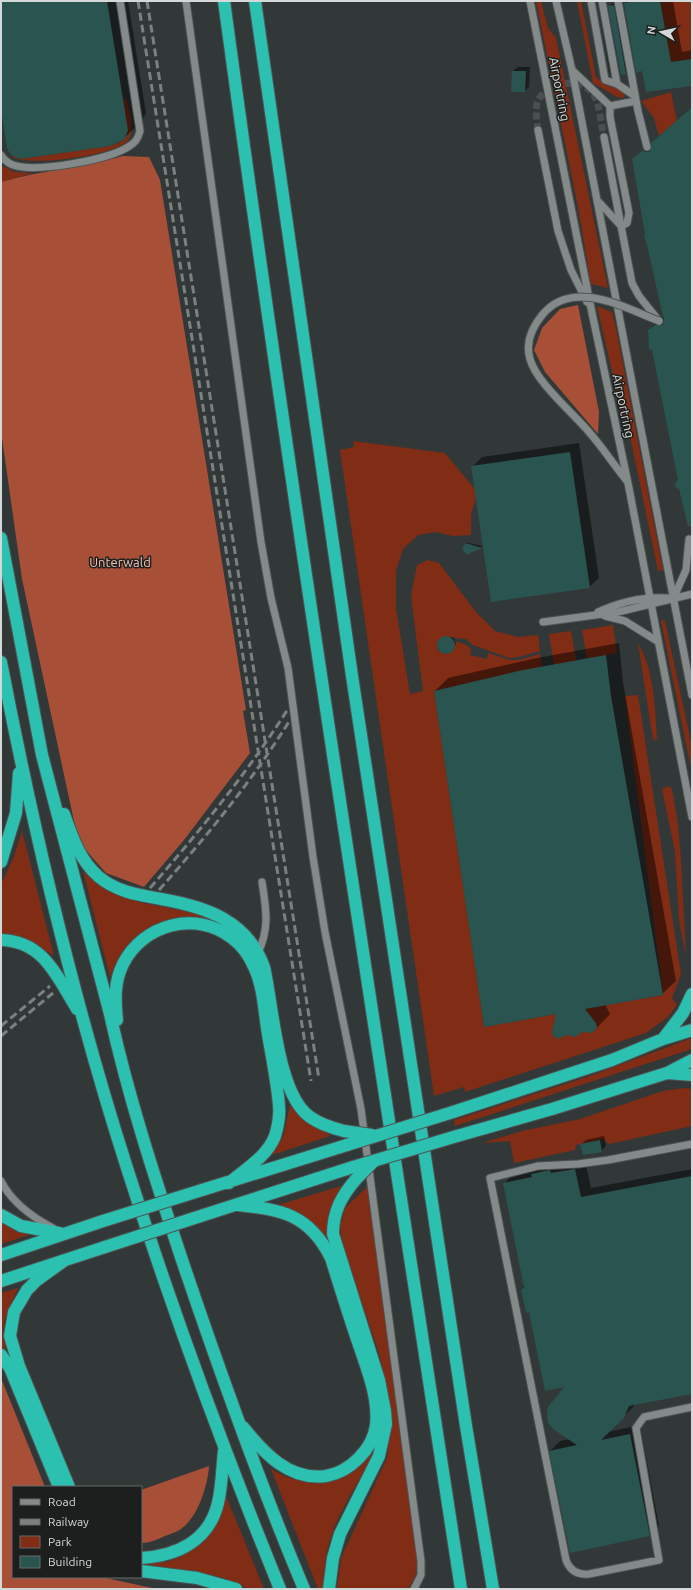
<svg xmlns="http://www.w3.org/2000/svg" width="693" height="1590" font-family="Ubuntu,sans-serif">
<style>
.green{fill:#812c14}
.forest{fill:#a84f37}
.shadow{fill:#0007}
.building{fill:#29544f}
.lines{fill:none;stroke-linecap:round;stroke-linejoin:round}
.minor-tunnel{stroke:#4a504f;stroke-width:7;stroke-dasharray:7 3.5;stroke-linecap:butt}
.minor-casing{stroke:#4e5453;stroke-width:9}
.highway-casing{stroke:#4e5453;stroke-width:14}
.minor{stroke:#838a89;stroke-width:7}
.highway{stroke:#2cc0b1;stroke-width:12}
.rail{stroke:#7b8080;stroke-width:3;stroke-dasharray:8 4;stroke-linecap:butt}
.minor-bridge-casing{stroke:#4e5453;stroke-width:9;stroke-linecap:butt}
.highway-bridge-casing{stroke:#4e5453;stroke-width:14;stroke-linecap:butt}
.minor-bridge{stroke:#838a89;stroke-width:7}
.highway-bridge{stroke:#2cc0b1;stroke-width:12}
.labels{text-anchor:middle;dominant-baseline:central;stroke-width:3;stroke-linejoin:round;paint-order:stroke}
.street-label{font-size:13px;fill:#d4d8d8;stroke:#1c1f1e}
.park-label{font-size:13px;fill:#f4c1b3;stroke:#1c1f1e}
</style>
<rect width="100%" height="100%" fill="#323837"/>
<!-- green -->
<path class="green" d="M536 1H541L548 28 556 38 608 288 591 284 578 207Z
M577 1H581L596 77 601 81 624 91 625 95 623 98 617 97 593 83Z
M660 1H692V59L671 62Z
M671 92 677 121 659 136 654 118 641 101Z
M126 98C128 110 136 130 128 140 117 156 28 167 12 157L13 156 20 159 110 146C118 143 125 142 128 133L123 99Z
M1 165 14 172 33 173 1 182Z
M597 306 612 312 616 328 663 570 658 571 630 436 617 393Z
M353 441 445 453 478 493 471 514V535L453 536 436 532 418 535 403 549 396 571V608L410 694 423 691 411 596 417 565 428 560 439 563 476 612 495 631 518 637 538 635 540 651 519 657 509 658 473 645 466 639 444 637C437 640 436 644 438 651L446 654 454 649 453 641 465 644 471 649 470 655 487 659 488 653 510 660H519L540 654 542 667 434 691 484 1027 663 995 625 696 638 695 681 974 672 998 677 1005 668 1017 646 1033 465 1092 464 1087 434 1096 340 450 354 447Z
M663 620 665 621 692 747V773L661 621Z
M613 625 617 653 587 659 582 630Z
M571 631 576 661 554 665 549 634Z
M638 643C654 670 655 707 657 739L653 740Z
M669 786 672 789 678 824 681 861 686 956 679 920 675 852 662 789Z
M22 831 54 956C39 946 21 934 1 934V884L13 859Z
M83 871C120 906 155 903 201 915L205 917V919C156 917 129 929 110 977Z
M692 1038V1049L455 1126 454 1120 590 1076Z
M684 1088 692 1089V1126L609 1144 603 1139 576 1145 575 1150 514 1163 510 1141 482 1143 522 1131 580 1119 663 1091Z
M290 1105 304 1120 329 1134 330 1136 272 1155 284 1134Z
M341 1186 329 1211 328 1230 329 1245C314 1220 304 1217 278 1207V1205Z
M367 1187 418 1557C417 1570 416 1580 407 1589H337L341 1558 387 1458 392 1415 379 1353 343 1248 340 1228 345 1208Z
M1 1222 29 1235 1 1244Z
M18 1288 5 1318 3 1331 6 1348 4 1349 1 1346V1293Z
M375 1447C363 1479 341 1505 331 1537 325 1554 324 1571 323 1589H318L271 1469C310 1493 348 1483 375 1447Z
M226 1496 264 1589H249L224 1578 206 1574 141 1565V1563C184 1568 218 1537 226 1496Z"/>
<!-- forest -->
<path class="forest" d="M123 156 149 157 160 180 246 710 243 711 250 753 184 840 144 887 106 873 83 847 75 826 22 579 1 431V182C41 170 83 168 123 156Z
M578 305 599 412 598 434 545 372 534 350 542 328 560 309Z
M1 1378 45 1487H13V1577H101L157 1589H1Z
M209 1466C208 1485 198 1517 182 1528 178 1532 170 1534 165 1536 157 1540 149 1543 141 1543V1490Z"/>
<!-- shadow -->
<path class="shadow" d="M1 1H128L146 113 142 121 122 140 1 62Z
M615 1 633 66 626 73 609 7Z
M627 1H673L682 52 692 50V85L643 70 625 4Z
M605 3 617 69 610 75 599 9Z
M518 67H530L529 87 525 91 513 71Z
M692 107V516L679 480 649 330 664 316 646 235 633 159Z
M579 443 599 578 589 587 472 467 482 457Z
M468 543 483 546 470 554 466 553 463 549Z
M452 637 454 638 456 644 453 648 446 653 439 650 438 645 442 639Z
M619 643 623 682 676 981 662 994 605 1004 610 1014 594 1031 557 1013 435 691 448 678 537 658Z
M604 1136 606 1146 601 1151 582 1144 586 1140Z
M585 1160 591 1188 692 1169V1393L635 1404 633 1407 608 1432 640 1425 659 1526 649 1536 550 1451 560 1441 571 1439 566 1386 529 1311 522 1289 524 1286 504 1184 513 1174Z"/>
<!-- building -->
<path class="building" d="M1 1H107L128 130 125 139 110 146 20 159 13 156 9 152 7 148 1 109Z
M628 1H660L671 62 692 59V86L646 92 642 71 636 73 624 3 629 2Z
M614 5 626 74 621 75 608 6Z
M512 71H526L525 92H511Z
M692 107V526H688L679 489 676 488 675 483 678 480 652 350 649 349 648 330 655 325H662L664 321 647 245 644 236 645 234 632 159 643 150 646 152 650 151 651 143Z
M570 452 590 588 491 602 471 466Z
M465 544H469L482 548 467 555 462 549Z
M437 645a9 9 0 1 1 18 0a9 9 0 1 1-18 0Z
M606 655 611 696 663 995 585 1009 596 1023 597 1028 592 1033 583 1032 575 1037 567 1035 558 1039 553 1036 552 1032 556 1014 484 1027 434 691 523 670Z
M600 1140 602 1152 583 1155 580 1144Z
M575 1169 581 1197 692 1176V1394L629 1406 624 1418 601 1440 630 1434 650 1536 570 1553 549 1451 577 1445 554 1430 548 1423 547 1413 548 1407 564 1387 545 1391 529 1312 526 1313 521 1289 524 1288 503 1183 532 1177 531 1174 550 1170 551 1173Z"/>
<g class="lines">
<!-- minor-tunnel -->
<path class="minor-tunnel" d="M538 130C537 121 534 107 539 99 548 81 583 77 594 95 600 104 601 126 604 137"/>
<!-- minor casing -->
<g class="minor-casing">
<path id="minor" d="M186 1 261 542 271 598 288 668 313 857 325 932 361 1109 421 1561V1575L414 1589
M530 1 592 313 628 483 692 817
M556 1 572 70 692 695
M591 1 605 80 617 84
M602 1 617 84 635 96
M618 1 638 111 647 147
M572 70 610 106 636 101
M538 130 558 231 571 270 587 302
M604 137 632 283 639 296 659 321
M1 155C4 160 8 163 13 165 36 173 107 160 128 147 135 143 138 139 140 131L120 1
M597 200 621 226 627 223 629 213 610 117V106
M543 314C532 327 525 342 530 359 536 382 573 413 589 432 603 448 614 465 627 481
M673 599 686 570 689 539
M598 612C620 602 642 596 667 598
M605 616 625 621 657 641
M543 622 618 612 692 594
M258 953C270 927 266 909 262 882
M692 1144 608 1160 578 1164 538 1166 490 1178 566 1560C570 1571 578 1575 589 1574L659 1560 636 1428 644 1417 692 1407
M1 1181C12 1203 32 1217 53 1228"/>
</g>
<!-- highway casing -->
<g class="highway-casing">
<path id="highway" d="M224 1C296 531 380 1060 461 1589
M255 1 352 676 466 1426 493 1589
M1 538 42 755 110 1014C128 1096 154 1175 180 1254 218 1367 258 1479 304 1589
M1 662C34 833 74 1003 127 1168 172 1310 224 1451 280 1589
M64 814C72 837 80 861 99 877 117 892 139 895 161 899 206 907 247 920 264 967 273 1005 277 1094 310 1117 320 1124 332 1128 344 1131
M1 862 16 813 19 773
M1 940C44 941 57 977 77 1009
M117 1020C115 1000 114 982 123 964 143 924 196 910 232 938 242 945 250 957 255 969 263 987 264 1008 267 1028 271 1054 277 1080 279 1106 280 1116 278 1126 275 1136 267 1157 245 1169 229 1183
M663 1039 683 1013 692 994
M668 1073 692 1075
M453 1112 612 1060 663 1039 692 1030
M457 1136 552 1109 667 1073 692 1060
M202 1190 347 1145
M238 1205C282 1210 309 1214 331 1258 340 1287 349 1316 359 1345 367 1369 379 1398 376 1425 373 1449 350 1472 326 1476 289 1481 264 1453 243 1427
M210 1213 353 1167
M1 1215 21 1226 59 1233
M1 1255 103 1221
M65 1260 37 1280 27 1290 14 1312 10 1336 19 1366 69 1487
M1 1281 105 1247
M1 1355 10 1368 59 1487
M141 1558C177 1556 209 1541 218 1503 222 1486 222 1468 224 1451
M141 1571 197 1578 236 1589
M329 1589 333 1558 340 1534 379 1456 386 1424 385 1411 379 1380 333 1234C333 1211 342 1195 357 1178"/>
</g>
<!-- minor -->
<use href="#minor" class="minor"/>
<!-- highway -->
<use href="#highway" class="highway"/>
<!-- rail -->
<path class="rail" d="M138 1 311 1081
M147 1 319 1079
M150 888C200 831 247 773 288 709
M159 890C207 836 252 781 290 720
M1 1026 50 986
M1 1036 53 993"/>
<!-- minor-bridge casing -->
<g class="minor-bridge-casing">
<path id="minor-bridge" d="M543 314C573 278 625 308 659 321"/>
</g>
<!-- highway-bridge casing -->
<g class="highway-bridge-casing">
<path id="highway-bridge" d="M344 1131 372 1135
M347 1145 453 1112
M353 1167 457 1136
M357 1178 373 1162
M103 1221 202 1190
M105 1247 210 1213"/>
</g>
<!-- minor-bridge -->
<use href="#minor-bridge" class="minor-bridge"/>
<!-- highway-bridge -->
<use href="#highway-bridge" class="highway-bridge"/>
</g>
<g class="labels">
<!-- street labels -->
<g class="street-label">
<text transform="translate(560 89) rotate(79)">Airportring</text>
<text transform="translate(624 406) rotate(78)">Airportring</text>
</g>
<!-- park labels -->
<g class="park-label">
<text x="120" y="562">Unterwald</text>
</g>
</g>
<!-- border -->
<rect width="693" height="1590" fill="none" stroke="#d4d8d8" stroke-width="4"/>
<!-- legend -->
<rect x="12" y="1486" width="130" height="92" fill="#1c1f1e" stroke="#666968"/>
<rect x="20" y="1499" width="20" height="6" fill="#838a89" stroke="#666968"/>
<text x="48" y="1506" font-size="12" fill="#d4d8d8">Road</text>
<rect x="20" y="1519" width="20" height="6" fill="#7b8080" stroke="#666968"/>
<text x="48" y="1526" font-size="12" fill="#d4d8d8">Railway</text>
<rect x="20" y="1536" width="20" height="12" fill="#812c14" stroke="#666968"/>
<text x="48" y="1546" font-size="12" fill="#d4d8d8">Park</text>
<rect x="20" y="1556" width="20" height="12" fill="#29544f" stroke="#666968"/>
<text x="48" y="1566" font-size="12" fill="#d4d8d8">Building</text>
<!-- north arrow -->
<g transform="translate(661 32) rotate(279)" stroke="#1c1f1e" stroke-width="3" paint-order="stroke">
<path d="M0-3L7 15L0 10L-7 15Z" fill="#d4d8d8"/>
<text y="-6" font-size="11" font-weight="bold" text-anchor="middle" fill="#d4d8d8">N</text>
</g>
</svg>
